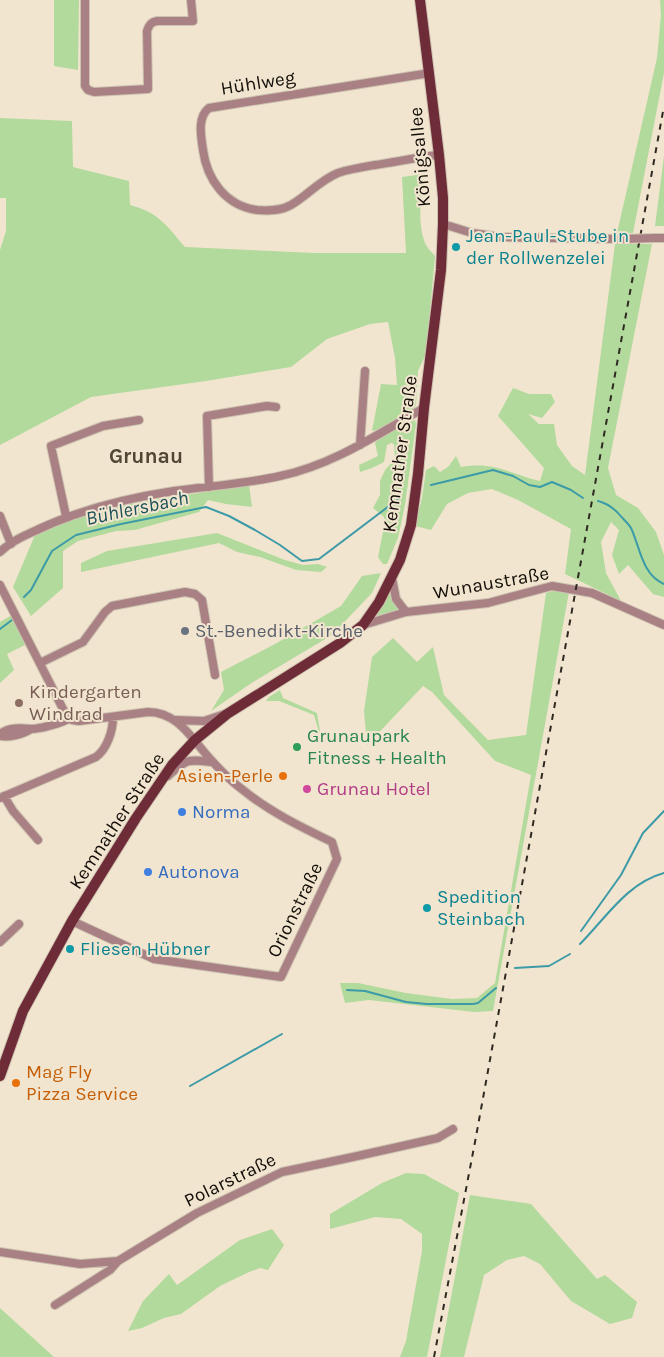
<svg xmlns="http://www.w3.org/2000/svg" width="664" height="1357" font-family="Karla,sans-serif">
<style>
.green{fill:#b2da9c}
.lines{fill:none;stroke-linecap:round;stroke-linejoin:round}
.stream{stroke:#3d9ba7;stroke-width:2}
.minor-casing{stroke:#cec3b0;stroke-width:10}
.major-casing{stroke:#cec3b0;stroke-width:12}
.minor{stroke:#a98185;stroke-width:8}
.major{stroke:#6e2c38;stroke-width:10}
.rail{stroke:#2f2a21;stroke-width:2;stroke-dasharray:6 6;stroke-linecap:butt}
.minor-bridge-casing{stroke:#cec3b0;stroke-width:10;stroke-linecap:butt}
.minor-bridge{stroke:#a98185;stroke-width:8}
.culture-dot{fill:#0f9aa8;stroke:#f2e5d0;stroke-width:2}
.worship-dot{fill:#6b7280;stroke:#f2e5d0;stroke-width:2}
.education-dot{fill:#8d6e63;stroke:#f2e5d0;stroke-width:2}
.leisure-dot{fill:#2e9e5b;stroke:#f2e5d0;stroke-width:2}
.food-dot{fill:#e8710a;stroke:#f2e5d0;stroke-width:2}
.hotel-dot{fill:#d1479c;stroke:#f2e5d0;stroke-width:2}
.shop-dot{fill:#3f7fe0;stroke:#f2e5d0;stroke-width:2}
.labels{text-anchor:middle;dominant-baseline:central;stroke-width:4;stroke-linejoin:round;paint-order:stroke}
.street-label{font-size:19px;fill:#120e07;stroke:#f2e5d0}
.culture-label{font-size:19px;fill:#0d838f;stroke:#f2e5d0;text-anchor:start}
.worship-label{font-size:19px;fill:#5b616d;stroke:#f2e5d0;text-anchor:start}
.education-label{font-size:19px;fill:#785e54;stroke:#f2e5d0;text-anchor:start}
.leisure-label{font-size:19px;fill:#27864d;stroke:#f2e5d0;text-anchor:start}
.food-label{font-size:19px;fill:#c56008;stroke:#f2e5d0;text-anchor:end}
.hotel-label{font-size:19px;fill:#b23c85;stroke:#f2e5d0;text-anchor:start}
.shop-label{font-size:19px;fill:#366cbe;stroke:#f2e5d0;text-anchor:start}
.water-label{font-size:20px;font-style:italic;fill:#1c5158;stroke:#f2e5d0}
.quarter-label{font-size:21px;font-weight:bold;fill:#504634;stroke:#f2e5d0}
</style>
<rect width="100%" height="100%" fill="#f2e5d0"/>
<!-- green -->
<path class="green" d="M54 0H79L78 70 54 66Z
M660 0H664V73L633 233H617L657 58 661 15Z
M0 118 72 121 73 167 129 181 130 205C158 212 167 226 185 247L316 253H406L402 177 424 174C421 196 417 223 425 243 427 248 432 252 435 256L426 354 418 371 416 405 413 411 380 429 372 431 381 384 397 385 395 358 388 322 370 324 327 339 291 367 206 381 91 397 0 445V250L6 231V198H0Z
M664 156V226H655Z
M615 244H652L608 468 616 495 638 508 656 532 664 555V597L653 594 628 565 619 574 612 555 619 530 611 522 601 542 606 573 621 601 565 574 571 529 518 500 492 489 468 493 447 504 431 530 415 526 422 498 426 470 434 466 440 472 448 467 456 456 461 467C495 461 510 474 540 481L544 468 498 416 513 388 529 394H551L555 402 542 418 528 414 539 424H554L557 445 572 466 585 475Z
M415 420 416 424 405 505 398 538 387 564H383L378 557 384 527V517L373 508 380 495V481L385 470 395 459 394 444 391 443 387 445 384 462 372 468 360 472 359 465 378 456 375 443 382 435Z
M249 485 252 507 226 504 208 500 199 512 135 530 116 531 78 541 63 551V588L31 616 13 587 35 535 69 519 116 506Z
M217 533 285 560 303 565 318 564 327 567 321 572 296 570 260 557 237 552 219 543 81 572V563L107 551Z
M381 573 372 593 332 635 253 682 211 711 224 690 221 672 275 644 341 606 362 576Z
M393 589 403 610 374 618V616Z
M556 590 569 592 493 1011 474 1012 369 1000 345 1003 340 983H358L406 993 452 999 477 998 495 983 531 775 495 761 432 692 423 686 367 745 364 711 372 657 393 638 417 662 433 647 444 695 488 740 526 735 546 593Z
M12 615 27 644 7 654 14 670 0 683V622Z
M280 690 283 698 317 713 322 743 314 715 279 701H266L269 697Z
M406 1173 424 1174 459 1193 427 1357H400L406 1341 422 1251V1234L401 1219 375 1217 330 1229V1214L382 1183Z
M470 1195 531 1204 597 1279 605 1275 637 1302 632 1318 610 1324 571 1301 540 1264 524 1256 507 1260 484 1275 464 1357H440Z
M272 1229 284 1245 268 1270 260 1268 249 1272 220 1286 181 1314 164 1318 142 1328 128 1331 143 1301 169 1274 177 1285 240 1240Z
M0 1308 54 1357H0Z"/>
<g class="lines">
<!-- stream -->
<path class="stream" d="M431 485 493 470 513 476 529 485 540 487 552 482 571 490 583 498
M598 501C607 503 612 507 618 513 622 518 628 523 631 528 640 547 642 575 664 584
M24 597 31 590 52 551 76 535 121 524 206 507 229 516 255 530 280 545 302 561 319 559 401 497
M0 629 12 620
M581 931 621 875 643 833 664 811
M580 944C606 918 627 883 664 873
M515 968 549 966 570 954
M347 990 365 991 406 1002 427 1004H473L478 1003 496 988
M190 1086 282 1034"/>
<!-- minor casing -->
<g class="minor-casing">
<path id="minor" d="M85 0V86L88 90 94 92 148 89 147 31C149 25 151 22 157 21H193L191 0
M430 73 209 108C197 117 201 136 203 150 207 180 226 206 257 210 269 211 280 211 291 205 307 196 320 180 338 173 350 169 363 167 375 165 396 162 418 157 439 155
M443 224 472 233 500 237 620 239
M655 238H664
M360 445 365 371
M209 487 207 416 267 406 276 407
M0 516 11 544
M66 516 51 446 103 426 139 420
M0 552C11 541 26 535 39 529 82 509 128 498 174 491 209 486 245 484 280 476 333 465 378 434 424 408
M392 578 396 599 406 612
M0 585 64 711 72 720 79 721 148 712C179 712 193 741 212 761 221 771 232 782 243 790 270 812 301 827 332 842L337 859 281 977 154 959 72 921
M363 625 406 612 488 603 552 586 592 593 664 625
M40 663 83 642 105 612 112 606 185 592 195 594 202 600 215 675
M175 720 204 721 225 714
M0 734C9 727 21 728 31 729 40 729 62 723 70 718
M0 736C9 738 24 734 31 729
M168 776C187 759 186 759 212 762
M4 796 13 811 38 840
M0 798 96 757C107 749 113 731 113 717
M0 942 19 924
M0 1252 80 1264 118 1261 197 1213 282 1172 353 1157 438 1138 453 1129
M55 1305 110 1270 118 1261"/>
</g>
<!-- major casing -->
<g class="major-casing">
<path id="major" d="M0 1076 23 1011 72 921 136 818 172 765 195 740 227 714 340 643 363 625 379 602 400 560 411 525 418 474 424 408 441 270 443 224V198L439 155 420 0"/>
</g>
<!-- minor -->
<use href="#minor" class="minor"/>
<!-- major -->
<use href="#major" class="major"/>
<!-- rail -->
<path class="rail" d="M434 1357 475 1142 664 106"/>
<!-- minor-bridge casing -->
<g class="minor-bridge-casing">
<path id="minor-bridge" d="M620 239 655 238"/>
</g>
<!-- minor-bridge -->
<use href="#minor-bridge" class="minor-bridge"/>
</g>
<!-- markers -->
<g class="culture-dot">
<circle cx="456" cy="247" r="5"/>
<circle cx="427" cy="908" r="5"/>
<circle cx="70" cy="949" r="5"/>
</g>
<circle class="worship-dot" cx="185" cy="631" r="5"/>
<circle class="education-dot" cx="19" cy="703" r="5"/>
<circle class="leisure-dot" cx="297" cy="747" r="5"/>
<g class="food-dot">
<circle cx="283" cy="776" r="5"/>
<circle cx="16" cy="1083" r="5"/>
</g>
<circle class="hotel-dot" cx="307" cy="789" r="5"/>
<g class="shop-dot">
<circle cx="182" cy="812" r="5"/>
<circle cx="148" cy="872" r="5"/>
</g>
<g class="labels">
<!-- street labels -->
<g class="street-label">
<text transform="translate(258 83) rotate(-9)">Hühlweg</text>
<text transform="translate(420 157) rotate(-95)">Königsallee</text>
<text transform="translate(400 454) rotate(-82)">Kemnather Straße</text>
<text transform="translate(491 583) rotate(-10)">Wunaustraße</text>
<text transform="translate(117 821) rotate(-57)">Kemnather Straße</text>
<text transform="translate(295 910) rotate(-64)">Orionstraße</text>
<text transform="translate(230 1180) rotate(-26)">Polarstraße</text>
</g>
<!-- culture labels -->
<g class="culture-label">
<text x="466" y="236">Jean-Paul-Stube in<tspan x="466" dy="22">der Rollwenzelei</tspan></text>
<text x="437" y="897">Spedition<tspan x="437" dy="22">Steinbach</tspan></text>
<text x="80" y="949">Fliesen Hübner</text>
</g>
<!-- worship labels -->
<g class="worship-label">
<text x="195" y="631">St.-Benedikt-Kirche</text>
</g>
<!-- education labels -->
<g class="education-label">
<text x="29" y="692">Kindergarten<tspan x="29" dy="22">Windrad</tspan></text>
</g>
<!-- leisure labels -->
<g class="leisure-label">
<text x="307" y="736">Grunaupark<tspan x="307" dy="22">Fitness + Health</tspan></text>
</g>
<!-- food labels -->
<g class="food-label">
<text x="273" y="776">Asien-Perle</text>
<text x="26" y="1072" text-anchor="start">Mag Fly<tspan x="26" dy="22">Pizza Service</tspan></text>
</g>
<!-- hotel labels -->
<g class="hotel-label">
<text x="317" y="789">Grunau Hotel</text>
</g>
<!-- shop labels -->
<g class="shop-label">
<text x="192" y="812">Norma</text>
<text x="158" y="872">Autonova</text>
</g>
<!-- water labels -->
<g class="water-label">
<text transform="translate(137 508) rotate(-12)">Bühlersbach</text>
</g>
<!-- quarter labels -->
<g class="quarter-label">
<text x="146" y="456">Grunau</text>
</g>
</g>
</svg>
